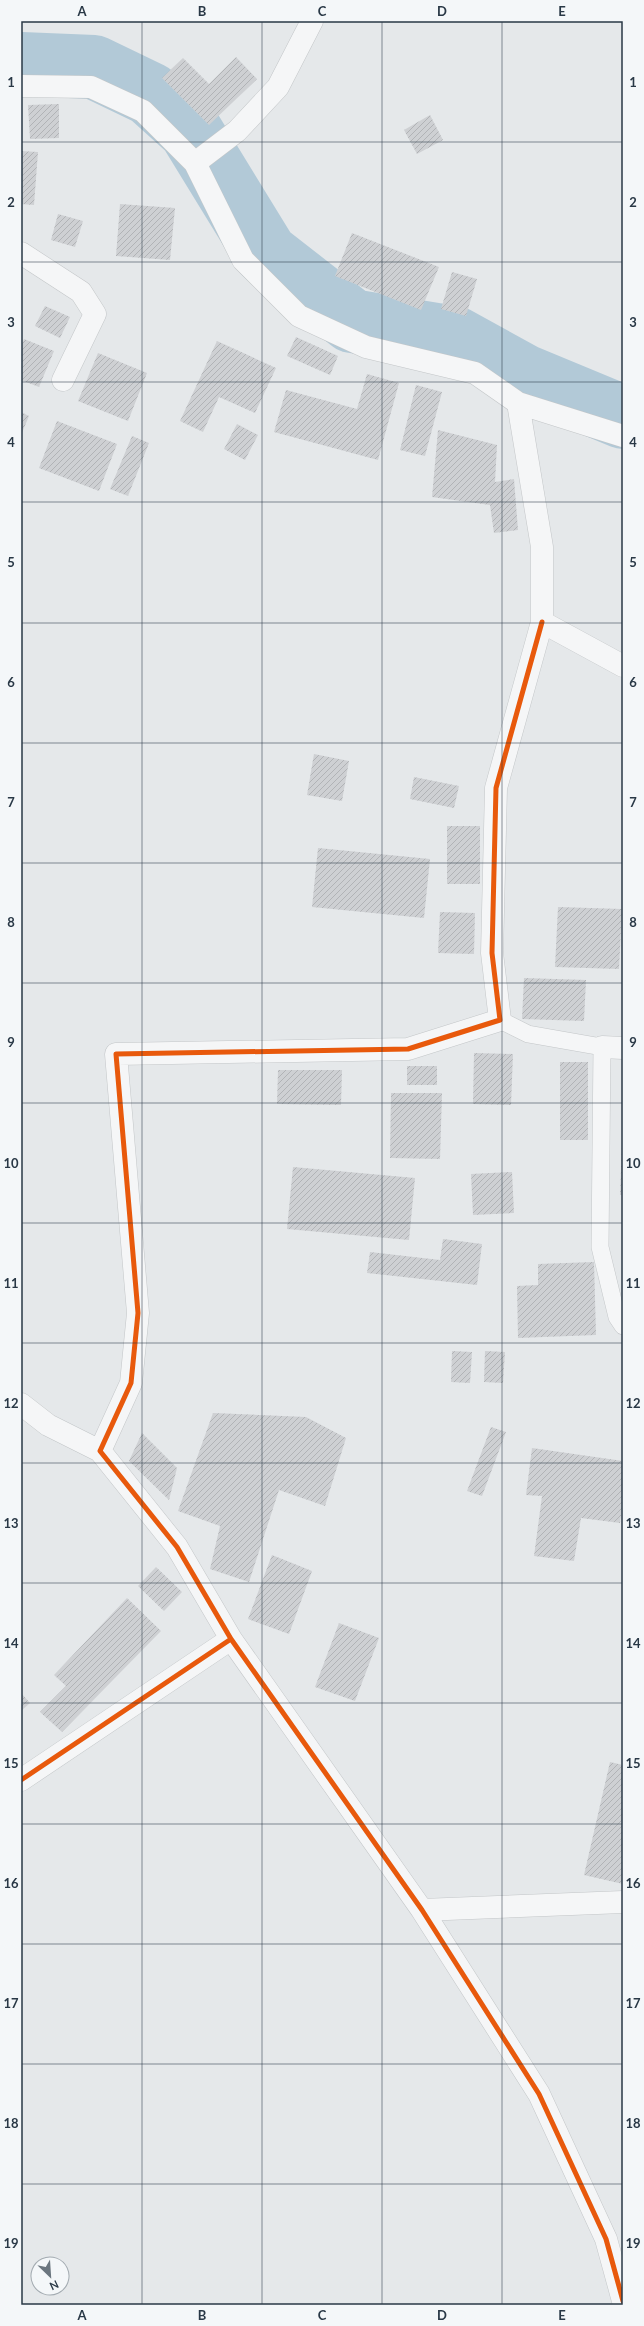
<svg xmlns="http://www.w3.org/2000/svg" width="644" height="2326" font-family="Lato,sans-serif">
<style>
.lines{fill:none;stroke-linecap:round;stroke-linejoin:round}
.river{stroke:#b2c9d7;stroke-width:64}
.building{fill:url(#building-hatch)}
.service-casing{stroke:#c3c6c8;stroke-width:18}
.minor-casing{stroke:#c3c6c8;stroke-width:23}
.service{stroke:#f5f6f7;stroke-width:17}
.minor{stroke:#f5f6f7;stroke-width:22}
.cycleway-casing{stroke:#f4f7f9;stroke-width:8}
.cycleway{stroke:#e8590c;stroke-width:5}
.grid{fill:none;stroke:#293846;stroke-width:1;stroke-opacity:0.55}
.neatline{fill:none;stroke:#293846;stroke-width:1.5}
.grid-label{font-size:13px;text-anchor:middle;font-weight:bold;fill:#293846}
</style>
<defs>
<pattern id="building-hatch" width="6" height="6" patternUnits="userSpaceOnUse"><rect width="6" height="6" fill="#ced0d3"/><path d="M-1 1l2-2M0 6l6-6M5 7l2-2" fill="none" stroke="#b1b3b6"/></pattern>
</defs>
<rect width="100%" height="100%" fill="#e5e8ea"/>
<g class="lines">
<!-- river -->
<path class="river" d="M21 64 94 67 150 94 190 130 266 254 352 321 455 338 524 376 623 417"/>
</g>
<!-- building -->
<path class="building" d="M236 57 257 79 209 125 162 78 183 58 209 84Z
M59 104V138L30 139 28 105Z
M430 115 443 140 417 154 404 130Z
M21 151 38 152 34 205 21 204Z
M120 204 175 208 170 260 116 256Z
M58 214 83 221 75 247 51 240Z
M352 233 439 267 421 310 335 276Z
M452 272 477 279 466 316 441 309Z
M45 306 70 317 60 338 35 326Z
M296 337 338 356 330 375 287 356Z
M24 339 54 351 39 387 21 380V347Z
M217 341 276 368 255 413 219 397 203 432 180 421Z
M98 353 147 373 128 421 78 401Z
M367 374 399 383 378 460 274 432 286 390 357 409Z
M416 385 442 392 425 456 400 450Z
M21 412 29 416 21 435Z
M57 421 117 444 99 491 39 468Z
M237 424 258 435 245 460 224 449Z
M438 430 497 445 495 482 514 479 518 530 494 533 490 505 432 497Z
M132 436 149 443 128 496 110 489Z
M314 754 349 761 342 801 307 795Z
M414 777 459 786 454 808 410 799Z
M447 826H480V884H447Z
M318 848 430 859 424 918 312 907Z
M558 907 622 909 619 969 555 967Z
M440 912 475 913 474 954 438 953Z
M524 978 586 980 584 1021 522 1019Z
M474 1053 513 1054 511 1105 473 1104Z
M560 1062H588V1140H560Z
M407 1066H437V1085H407Z
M278 1070H342L341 1105 277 1104Z
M391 1093H442L440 1159 390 1158Z
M622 1141H623V1195H620Z
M293 1167 415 1178 409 1240 287 1229Z
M512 1172 514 1213 473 1215 471 1174Z
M443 1239 482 1244 477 1285 367 1273 370 1252 440 1260Z
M594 1262 596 1335 518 1338 517 1286 538 1285V1264Z
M452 1351 472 1352 470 1383 451 1382Z
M485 1351 505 1352 503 1383 484 1382Z
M213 1413 306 1417 346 1438 325 1506 279 1490 249 1582 210 1569 220 1526 178 1511Z
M491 1427 506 1432 482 1496 467 1491Z
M142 1433 177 1468 169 1500 129 1461Z
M532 1448 623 1461V1500L620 1523 581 1518 574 1561 534 1556 542 1496 526 1495Z
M272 1555 312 1571 289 1634 248 1619Z
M156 1567 182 1592 164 1611 138 1586Z
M127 1598 161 1631 62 1732 40 1712 66 1686 54 1675Z
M339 1623 379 1638 355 1701 315 1687Z
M21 1693 30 1703 21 1711Z
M610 1762 623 1765V1884L584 1875Z"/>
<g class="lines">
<!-- service casing -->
<g class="service-casing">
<path id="service" d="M500 1020 528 1034 602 1047 600 1247 617 1317 623 1326"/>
</g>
<!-- minor casing -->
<g class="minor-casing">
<path id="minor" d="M21 86 91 87 143 111 195 163 243 260 299 316 366 347 475 373 518 403 542 547V622L623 666
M195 163 237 131 278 87 312 21
M21 253 81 292 95 314 63 380
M518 403 623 436
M602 1047 623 1048
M21 1404 48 1425 100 1451
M231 1639 177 1547 100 1451 131 1383 138 1313 116 1054 408 1049 500 1020 492 953 496 788 542 622
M21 1780 231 1639 422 1910 539 2094 606 2239 623 2301
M422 1910 623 1902"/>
</g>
<!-- service -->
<use href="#service" class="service"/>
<!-- minor -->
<use href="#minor" class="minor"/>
<!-- cycleway casing -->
<g class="cycleway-casing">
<path id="cycleway" d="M231 1639 177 1547 100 1451 131 1383 138 1313 116 1054 408 1049 500 1020 492 953 496 788 542 622
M21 1780 231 1639 422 1910 539 2094 606 2239 623 2301"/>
</g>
<!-- cycleway -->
<use href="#cycleway" class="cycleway"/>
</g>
<!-- grid -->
<path class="grid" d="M142 21V2305M262 21V2305M382 21V2305M502 21V2305M21 142H623M21 262H623M21 382H623M21 502H623M21 623H623M21 743H623M21 863H623M21 983H623M21 1103H623M21 1223H623M21 1343H623M21 1463H623M21 1583H623M21 1703H623M21 1824H623M21 1944H623M21 2064H623M21 2184H623"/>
<!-- border -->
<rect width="644" height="2326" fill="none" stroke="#f4f7f9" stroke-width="44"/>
<!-- north arrow -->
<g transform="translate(50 2276) rotate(155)"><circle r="19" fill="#f4f7f9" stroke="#a3abb1"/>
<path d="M0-3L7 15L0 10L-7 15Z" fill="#6b767f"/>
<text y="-6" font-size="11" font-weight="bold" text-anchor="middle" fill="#293846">N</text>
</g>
<rect x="22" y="22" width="600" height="2282" class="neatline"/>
<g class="grid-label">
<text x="82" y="16">A</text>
<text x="202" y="16">B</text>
<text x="322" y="16">C</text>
<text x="442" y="16">D</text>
<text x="562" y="16">E</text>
<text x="11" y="87">1</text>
<text x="633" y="87">1</text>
<text x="11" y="207">2</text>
<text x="633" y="207">2</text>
<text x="11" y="327">3</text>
<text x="633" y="327">3</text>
<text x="11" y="447">4</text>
<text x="633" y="447">4</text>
<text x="11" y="567">5</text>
<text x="633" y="567">5</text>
<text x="11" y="687">6</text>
<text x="633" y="687">6</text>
<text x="11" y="807">7</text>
<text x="633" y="807">7</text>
<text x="11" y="927">8</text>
<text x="633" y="927">8</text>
<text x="11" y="1047">9</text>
<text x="633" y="1047">9</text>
<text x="11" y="1168">10</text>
<text x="633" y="1168">10</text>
<text x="11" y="1288">11</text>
<text x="633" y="1288">11</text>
<text x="11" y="1408">12</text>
<text x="633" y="1408">12</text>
<text x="11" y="1528">13</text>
<text x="633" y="1528">13</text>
<text x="11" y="1648">14</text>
<text x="633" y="1648">14</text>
<text x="11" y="1768">15</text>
<text x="633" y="1768">15</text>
<text x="11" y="1888">16</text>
<text x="633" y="1888">16</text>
<text x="11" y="2008">17</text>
<text x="633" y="2008">17</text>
<text x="11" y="2128">18</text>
<text x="633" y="2128">18</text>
<text x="11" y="2248">19</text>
<text x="633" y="2248">19</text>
<text x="82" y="2320">A</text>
<text x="202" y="2320">B</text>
<text x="322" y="2320">C</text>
<text x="442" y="2320">D</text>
<text x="562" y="2320">E</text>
</g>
</svg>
